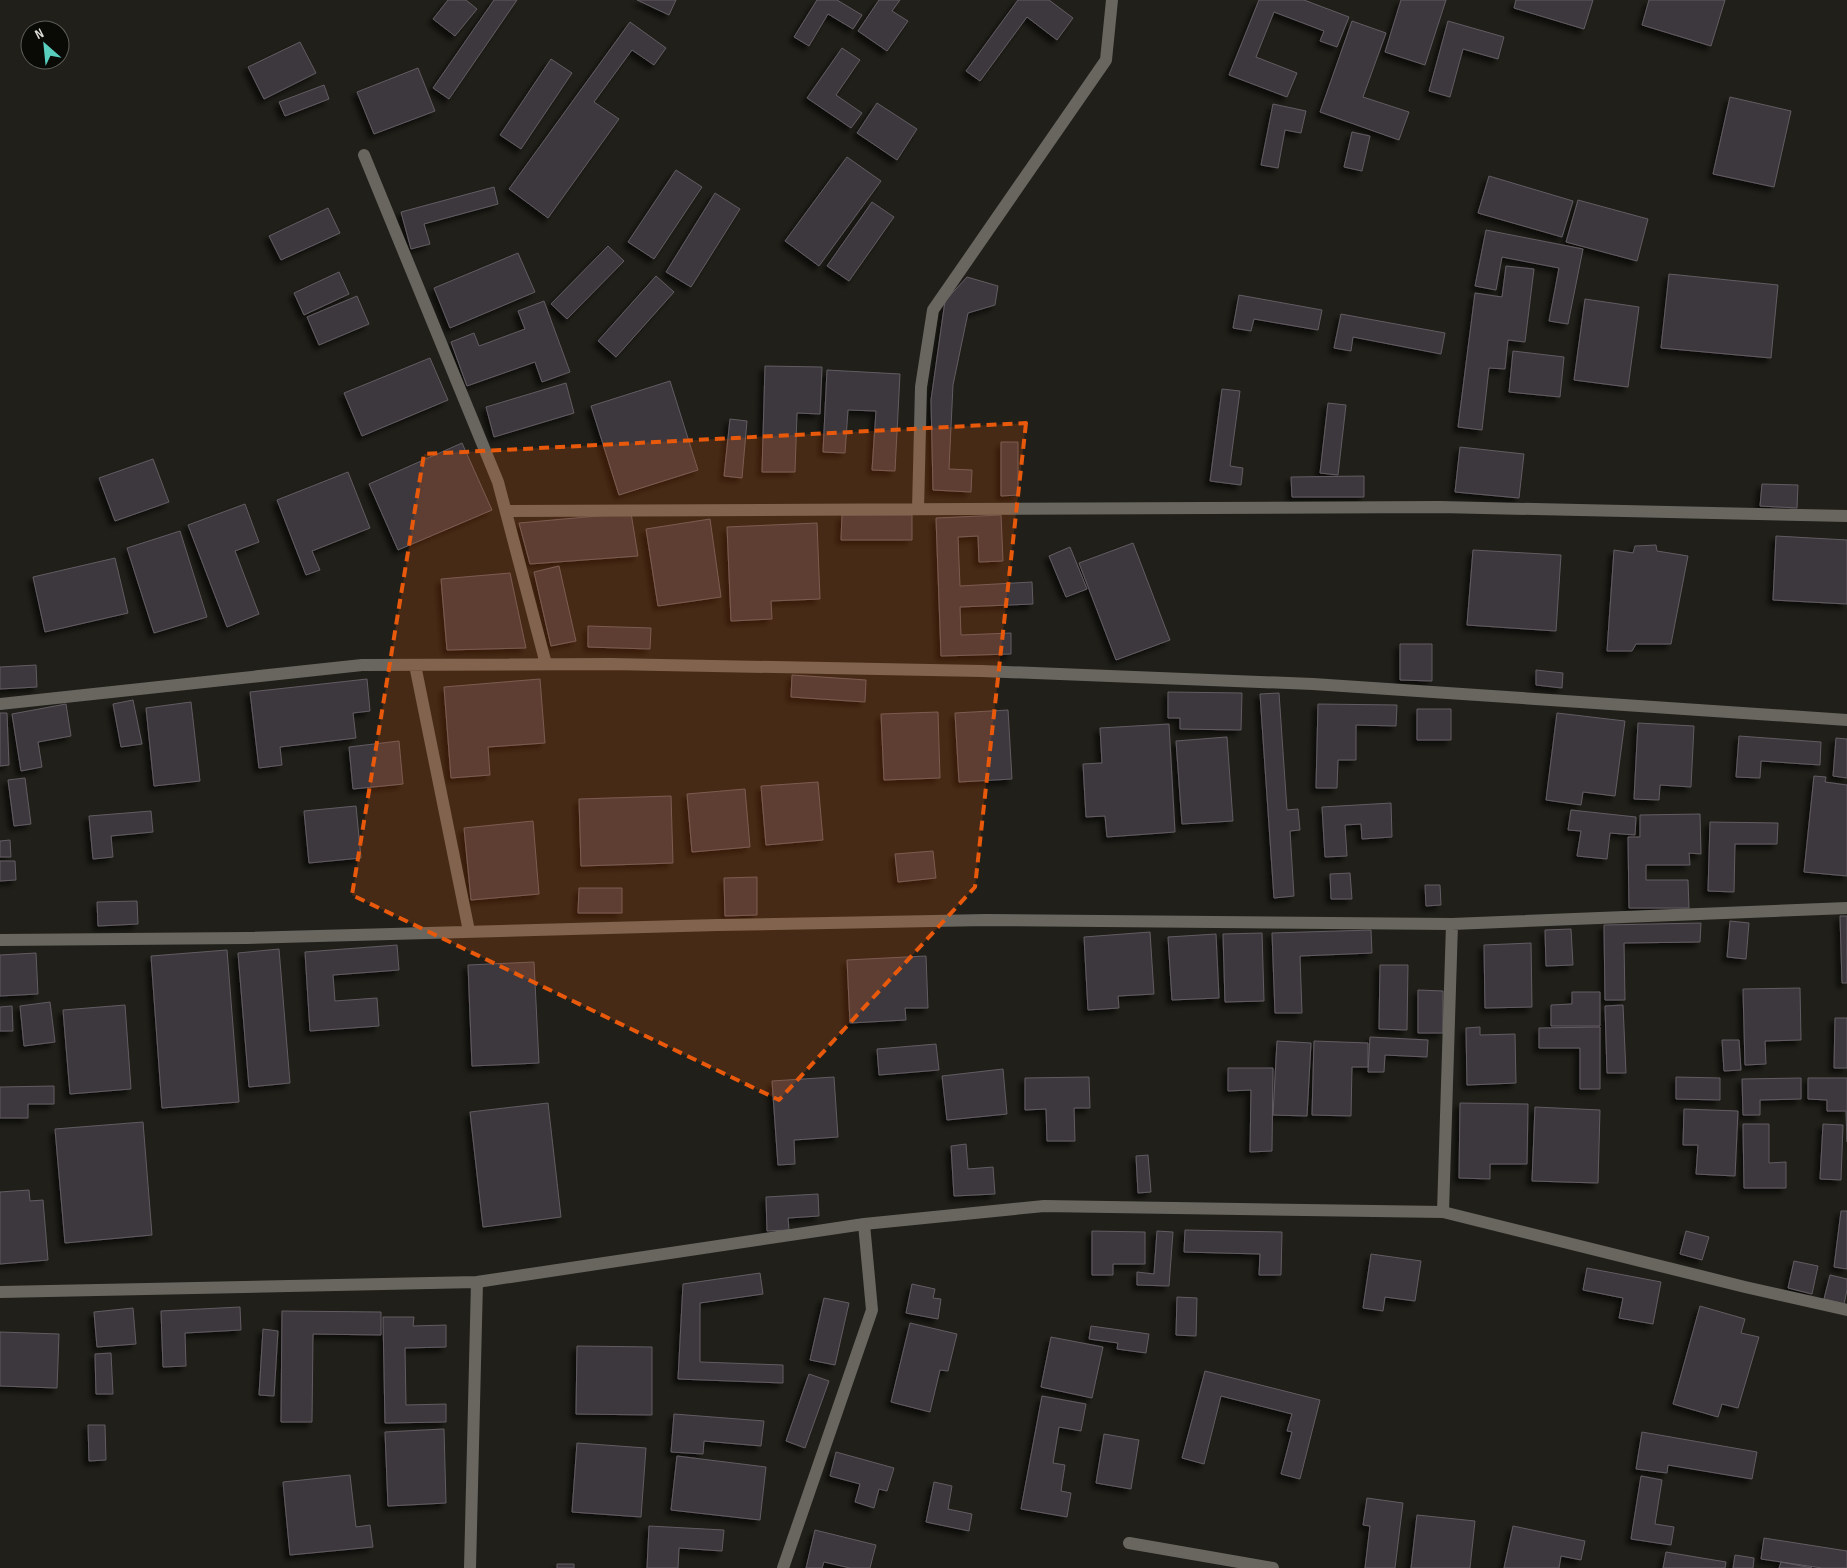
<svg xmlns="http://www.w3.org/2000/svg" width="1847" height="1568" font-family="'Sofia Sans Condensed',sans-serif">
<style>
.building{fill:#3d383e;stroke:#625c62;filter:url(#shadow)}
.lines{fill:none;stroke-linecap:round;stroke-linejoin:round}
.street{stroke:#68665f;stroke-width:12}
.marked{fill:#e8590c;fill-opacity:0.2;stroke:#e8590c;stroke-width:4;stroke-dasharray:10 6;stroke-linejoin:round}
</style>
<defs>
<filter id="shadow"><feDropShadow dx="-4.5" dy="4.5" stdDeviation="2.5" flood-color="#0009"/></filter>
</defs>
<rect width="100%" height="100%" fill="#201f19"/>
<!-- building -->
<path class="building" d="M448 0H466L477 9 455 36 433 19Z
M494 0H517L449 99 433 88Z
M637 0H676L669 15Z
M817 0H837L862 15 853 29 828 14 809 46 794 37Z
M879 0H900L892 11 908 21 887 51 858 31Z
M1018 0H1049L1073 18 1057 40 1027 17 980 81 966 71Z
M1259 0H1304L1349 17 1337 47 1320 41 1324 31 1274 12 1256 57 1297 73 1287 97 1229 75Z
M1401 0H1446L1425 65 1385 52Z
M1516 0H1593L1584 29 1514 8Z
M1649 0H1725L1711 46 1642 25Z
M1352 21 1386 33 1363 97 1409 112 1399 140 1320 112Z
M1448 21 1504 37 1498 59 1463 49 1450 97 1429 91Z
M630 22 666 48 654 65 632 50 594 102 619 119 548 218 509 189Z
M300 42 316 73 264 99 248 67Z
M842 48 860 60 836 95 862 113 851 128 807 98Z
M551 59 572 73 521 149 500 135Z
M418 68 435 111 374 134 357 92Z
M324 85 329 99 285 116 279 102Z
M1730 97 1791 111 1774 187 1713 174Z
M877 103 917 129 897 160 857 133Z
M1273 104 1306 111 1301 133 1285 130 1278 168 1261 165Z
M1352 132 1370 136 1362 171 1344 167Z
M847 157 881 181 819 266 785 241Z
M676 170 702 187 654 259 628 242Z
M1489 176 1573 201 1562 237 1478 213Z
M494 187 498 204 424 224 430 244 411 249 401 212Z
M715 193 740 209 691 287 666 272Z
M1578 200 1648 219 1637 261 1566 242Z
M872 202 894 217 849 281 827 266Z
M328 208 340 233 281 260 269 236Z
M1486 230 1583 249 1568 324 1549 321 1559 268 1502 257 1496 290 1475 286Z
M608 246 624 261 567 319 551 304Z
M518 253 535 292 450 328 434 288Z
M1506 266 1534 269 1525 342 1508 340 1505 369 1489 368 1482 430 1458 427 1475 293 1502 297Z
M339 272 349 294 304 315 294 293Z
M1669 274 1778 285 1771 358 1661 348Z
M656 276 674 292 616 357 598 341Z
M967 277 998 286 995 305 968 313 953 385 949 469 972 470 971 492 933 490 931 400 945 301Z
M1239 295 1322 310 1318 330 1254 319 1251 331 1233 328Z
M357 296 369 324 319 345 307 317Z
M1585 299 1639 307 1628 387 1574 380Z
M544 301 570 372 542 382 535 362 467 386 451 342 474 333 479 346 525 329 518 311Z
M1341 314 1445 333 1441 354 1353 337 1351 351 1334 348Z
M1513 351 1564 357 1560 397 1509 392Z
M430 358 448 400 362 436 344 393Z
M765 366 822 367 820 414 797 413 795 472H762Z
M827 370 900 374 895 471 872 470 876 411 848 410 845 453 823 452Z
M670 381 698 470 619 495 591 406Z
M566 383 574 413 494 437 486 407Z
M1222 389 1240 391 1230 466 1243 468 1241 485 1210 481Z
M1328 403 1346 405 1338 475 1320 473Z
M730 419 747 421 742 478 724 476Z
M1001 442H1018V495L1001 496Z
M462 443 492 510 398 550 369 484Z
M1460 447 1524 454 1519 498 1455 492Z
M153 459 169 502 115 521 99 478Z
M348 472 370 528 312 551 320 570 306 575 277 500Z
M1364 476V497H1292L1291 477Z
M1762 484 1798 485 1797 508 1760 506Z
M245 504 259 542 235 551 259 614 227 627 188 525Z
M631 513 638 556 530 564 519 523Z
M842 515H912V540H841Z
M1001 515 1003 561 979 562 978 536 958 537 960 586 1032 582 1033 604 960 607 961 635 1011 633V654L941 656 936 518Z
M710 519 721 597 658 606 646 529Z
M817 523 820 599 771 601 772 619 731 621 727 527Z
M180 531 207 617 154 633 127 548Z
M1776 536 1847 540V604L1773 600Z
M1133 543 1170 640 1116 660 1079 563Z
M1656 545 1657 551 1688 556 1671 644H1636L1632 651H1607L1614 550 1633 553 1635 546Z
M1070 547 1087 589 1066 597 1049 556Z
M1473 550 1561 555 1556 631 1467 625Z
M115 558 128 613 45 632 33 577Z
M559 566 576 641 551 646 534 572Z
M510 573 526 648 447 650 441 579Z
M588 626 651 628 650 649 588 647Z
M1400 644H1432V681L1400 680Z
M36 665 37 687 0 689V667Z
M1536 670 1563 673 1562 688 1536 685Z
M792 675 866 680 865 702 791 697Z
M367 679 370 711 353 713 356 738 280 747 282 765 259 768 250 692Z
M540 679 545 743 488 747 490 775 451 778 444 687Z
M1168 692 1242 693 1241 730 1180 729V718H1168Z
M1279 693 1287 810 1298 809 1300 830 1290 831 1294 896 1274 898 1260 694Z
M133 700 142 744 121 747 113 704Z
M191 702 200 781 154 786 146 708Z
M66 704 71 736 38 742 42 767 21 771 12 714Z
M1318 704 1397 705 1396 726 1356 725V760H1338L1337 788H1316Z
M1417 709H1451V740H1417Z
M1008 710 1012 779 959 782 955 713Z
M938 712 940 778 884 780 881 714Z
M0 713H7L9 765 0 766Z
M1557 713 1625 721 1615 796 1583 792 1581 805 1546 800Z
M1638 723 1694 726 1691 787 1660 785 1659 800 1634 799Z
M1169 724 1175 832 1107 837 1105 816 1086 817 1083 764 1102 763 1100 728Z
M1739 736 1821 742 1820 765 1761 761 1760 778 1736 777Z
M1227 737 1233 821 1182 824 1176 741Z
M1836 738 1847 739V778L1833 776Z
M399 741 403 784 353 789 349 747Z
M1814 776 1826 777 1825 782 1847 785V876L1804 872Z
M25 778 31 824 14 826 8 780Z
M818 782 823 840 766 845 761 786Z
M745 789 750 847 692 852 687 794Z
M671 796 673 863 581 866 579 799Z
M1391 803 1392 837 1362 839 1361 824 1345 825 1347 856 1325 857 1322 807Z
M356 806 361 858 309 863 304 811Z
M1571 810 1636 817 1635 835 1610 833 1607 859 1577 856 1581 831 1568 830Z
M151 811 153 832 111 836 113 857 93 859 89 816Z
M1700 814 1701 854 1689 853 1690 865H1646V880H1688L1689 908H1629L1628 837H1640V815Z
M533 821 539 894 471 900 464 828Z
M1710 822 1778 823 1777 844H1735L1734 892 1708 891Z
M10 840 11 857H0V841Z
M933 851 936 878 898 882 895 854Z
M0 861H15L16 880 0 881Z
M1350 873 1352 899H1331L1330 874Z
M757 877V915L725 916 724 878Z
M1425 885H1440L1441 905 1426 906Z
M579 888H622V913H578Z
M137 901 138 924 98 926 97 902Z
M1840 916H1847V983H1842Z
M1730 921 1749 923 1746 959 1727 957Z
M1701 923 1700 942 1624 943 1625 1000H1605L1604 925Z
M1571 929 1573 965 1546 966 1545 930Z
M1371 930 1372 953 1300 956 1302 1013H1275L1272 933Z
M1150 932 1154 994 1118 996 1119 1008 1088 1010 1084 937Z
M1262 933 1264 1001 1225 1002 1223 934Z
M1216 934 1219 998 1172 1000 1168 937Z
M1531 943 1532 1007 1485 1008 1484 945Z
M397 945 399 970 333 975 335 1001 377 998 379 1026 310 1031 305 952Z
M279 949 290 1083 249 1087 238 953Z
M227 950 239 1102 162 1108 151 956Z
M36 953 38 994 0 996V955Z
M926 956 928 1008H905L906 1020 850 1023 847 960Z
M534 962 539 1063 472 1066 468 965Z
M1380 965H1408L1407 1030 1379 1029Z
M1800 988 1801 1040 1765 1041 1766 1064 1745 1065 1743 989Z
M1418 990 1443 991V1033H1418Z
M1572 992H1600V1026H1551V1005L1572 1004Z
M50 1002 55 1042 24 1046 20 1006Z
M125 1005 131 1089 70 1094 63 1010Z
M1623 1005 1626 1073H1607L1605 1006Z
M12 1006 13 1031H0V1007Z
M1835 1018H1847V1068H1834Z
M1480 1027V1035L1515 1034 1516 1083 1467 1085 1466 1028Z
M1600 1027V1089H1580V1048H1539V1028Z
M1370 1037 1428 1040 1427 1057 1385 1055 1384 1072H1368Z
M1722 1040H1739L1741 1070 1724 1071Z
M1277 1041 1311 1043 1307 1116 1273 1115Z
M1314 1041 1368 1043V1067H1352L1351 1116 1312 1115Z
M936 1044 939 1070 879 1075 877 1049Z
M1228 1068H1273L1272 1151 1250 1152 1251 1090 1228 1091Z
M1003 1069 1007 1114 947 1120 942 1076Z
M834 1077 838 1137 794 1140 795 1164 778 1165 772 1081Z
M1089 1077 1090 1108H1074L1075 1141H1047L1046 1109 1025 1110V1078Z
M1676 1077 1720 1078V1100L1676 1099Z
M1801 1078V1099L1760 1100V1115H1743L1742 1079Z
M1808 1078H1847V1142L1846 1111H1827V1100L1808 1099Z
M54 1086V1104H28V1118H0V1087Z
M548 1103 561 1217 483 1227 470 1112Z
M1460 1103 1528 1104 1527 1164H1490V1179L1459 1178Z
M1535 1107 1600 1110 1598 1183 1532 1181Z
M1684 1109 1738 1111 1735 1176 1696 1174 1698 1145H1683Z
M143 1122 152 1235 65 1243 55 1129Z
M1743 1124H1769V1163L1786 1162V1188H1744Z
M1823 1124 1843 1125 1841 1180 1820 1179Z
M966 1144 968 1169 993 1167 995 1194 954 1196 951 1146Z
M1148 1155 1151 1192 1138 1193 1136 1156Z
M29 1190 30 1201 43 1200 48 1260 0 1264V1192Z
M818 1194 819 1216 788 1218 789 1230 767 1231 766 1197Z
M1841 1211H1847V1269L1834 1267Z
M1185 1230 1282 1232 1281 1275H1259L1260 1254 1184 1252Z
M1092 1231 1145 1232V1264H1113V1275H1092Z
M1157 1231 1173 1232 1169 1286 1137 1285V1272L1154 1274Z
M1686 1231 1709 1237 1702 1260 1680 1254Z
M1371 1254 1421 1261 1415 1301 1385 1297 1383 1311 1363 1308Z
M1794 1261 1818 1266 1812 1294 1788 1288Z
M1587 1268 1661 1282 1653 1324 1619 1318 1623 1298 1583 1290Z
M760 1273 763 1294 700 1303V1362L783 1365V1383L678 1379 683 1284Z
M1830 1275 1847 1279V1290L1844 1304 1824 1299Z
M912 1284 935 1289 933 1298 941 1299 938 1319 906 1313Z
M1177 1297 1197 1298 1196 1336 1176 1335Z
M824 1298 849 1303 835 1365 810 1360Z
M1700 1306 1745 1319 1741 1333 1759 1337 1738 1408 1722 1404 1718 1417 1673 1404Z
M240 1307 241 1330 185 1333 186 1366 163 1367 161 1311Z
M133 1308 136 1344 97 1347 94 1312Z
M282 1311 381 1312V1335L313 1334 312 1422H281Z
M383 1317H414L413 1326 446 1325V1347L405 1348 406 1405 446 1404V1422L385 1423Z
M910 1323 957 1334 948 1371 940 1370 930 1412 891 1402Z
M1091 1326 1149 1334 1146 1353 1117 1349 1118 1343 1089 1339Z
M263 1329 278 1331 274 1396 259 1395Z
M0 1332 59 1334 57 1388 0 1386Z
M1051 1337 1103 1347 1092 1398 1041 1387Z
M577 1346 652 1347V1415L576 1414Z
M111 1353 113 1394H96L95 1354Z
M1205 1371 1320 1400 1300 1479 1281 1474 1292 1432 1287 1431 1292 1414 1221 1396 1204 1464 1182 1458Z
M809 1374 829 1381 805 1448 786 1441Z
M1042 1396 1086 1404 1081 1431 1059 1427 1053 1463 1065 1465 1061 1491 1071 1493 1067 1517 1021 1509Z
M674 1414 764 1421 761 1446 704 1441 703 1454 671 1452Z
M88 1425H105L106 1460 89 1461Z
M444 1429 446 1503 388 1506 385 1432Z
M1642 1432 1757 1452 1752 1479 1668 1465 1667 1473 1636 1469Z
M1104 1434 1139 1440 1131 1489 1096 1483Z
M577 1443 646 1448 641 1517 572 1512Z
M836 1452 894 1468 887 1491 879 1489 874 1508 855 1502 860 1484 830 1476Z
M677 1456 766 1467 760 1520 671 1510Z
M350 1475 356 1527 370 1525 373 1547 290 1555 283 1482Z
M1641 1476 1662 1480 1655 1524 1674 1527 1671 1545 1631 1539Z
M934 1482 952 1486 948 1509 972 1514 969 1531 926 1522Z
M1367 1498 1403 1503 1395 1568H1365L1370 1526 1363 1525Z
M1417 1515 1475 1521 1470 1568H1411Z
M649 1526 724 1530 722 1551 679 1548 678 1568H647Z
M1513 1526 1585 1541 1581 1560 1561 1556 1559 1568H1504Z
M815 1530 876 1545 870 1568H850L824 1562 822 1568H806Z
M1764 1538 1847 1551V1568H1822L1761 1559Z
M1666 1552 1726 1562 1725 1568H1663Z
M1735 1555 1754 1558 1753 1568H1733Z
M1781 1562 1812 1568H1779Z
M557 1564H574V1568H557Z"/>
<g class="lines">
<!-- street -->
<path class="street" d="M364 155 498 482 546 664
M918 509 921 387 933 310 1106 60 1112 0
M506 511 1440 507 1847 516
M415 665 469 931
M0 704 362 665 610 664 982 671 1313 684 1847 720
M0 940 246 938 718 925 986 920 1452 924 1847 908
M1443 1212 1452 924
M0 1292 477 1282 864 1224 1044 1206 1443 1212 1745 1287 1847 1310
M1129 1543 1273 1568
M470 1568 477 1282
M783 1568 872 1310 864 1224"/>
</g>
<!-- marked area -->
<path class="marked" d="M1026 423 975 887 779 1100 352 895 424 454Z"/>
<!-- north arrow -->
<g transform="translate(45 45) rotate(333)"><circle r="24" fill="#090906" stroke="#5e5e5a"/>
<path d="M0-4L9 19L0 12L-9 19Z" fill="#59cebf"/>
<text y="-8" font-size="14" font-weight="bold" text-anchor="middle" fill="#deddd9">N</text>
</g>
</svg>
